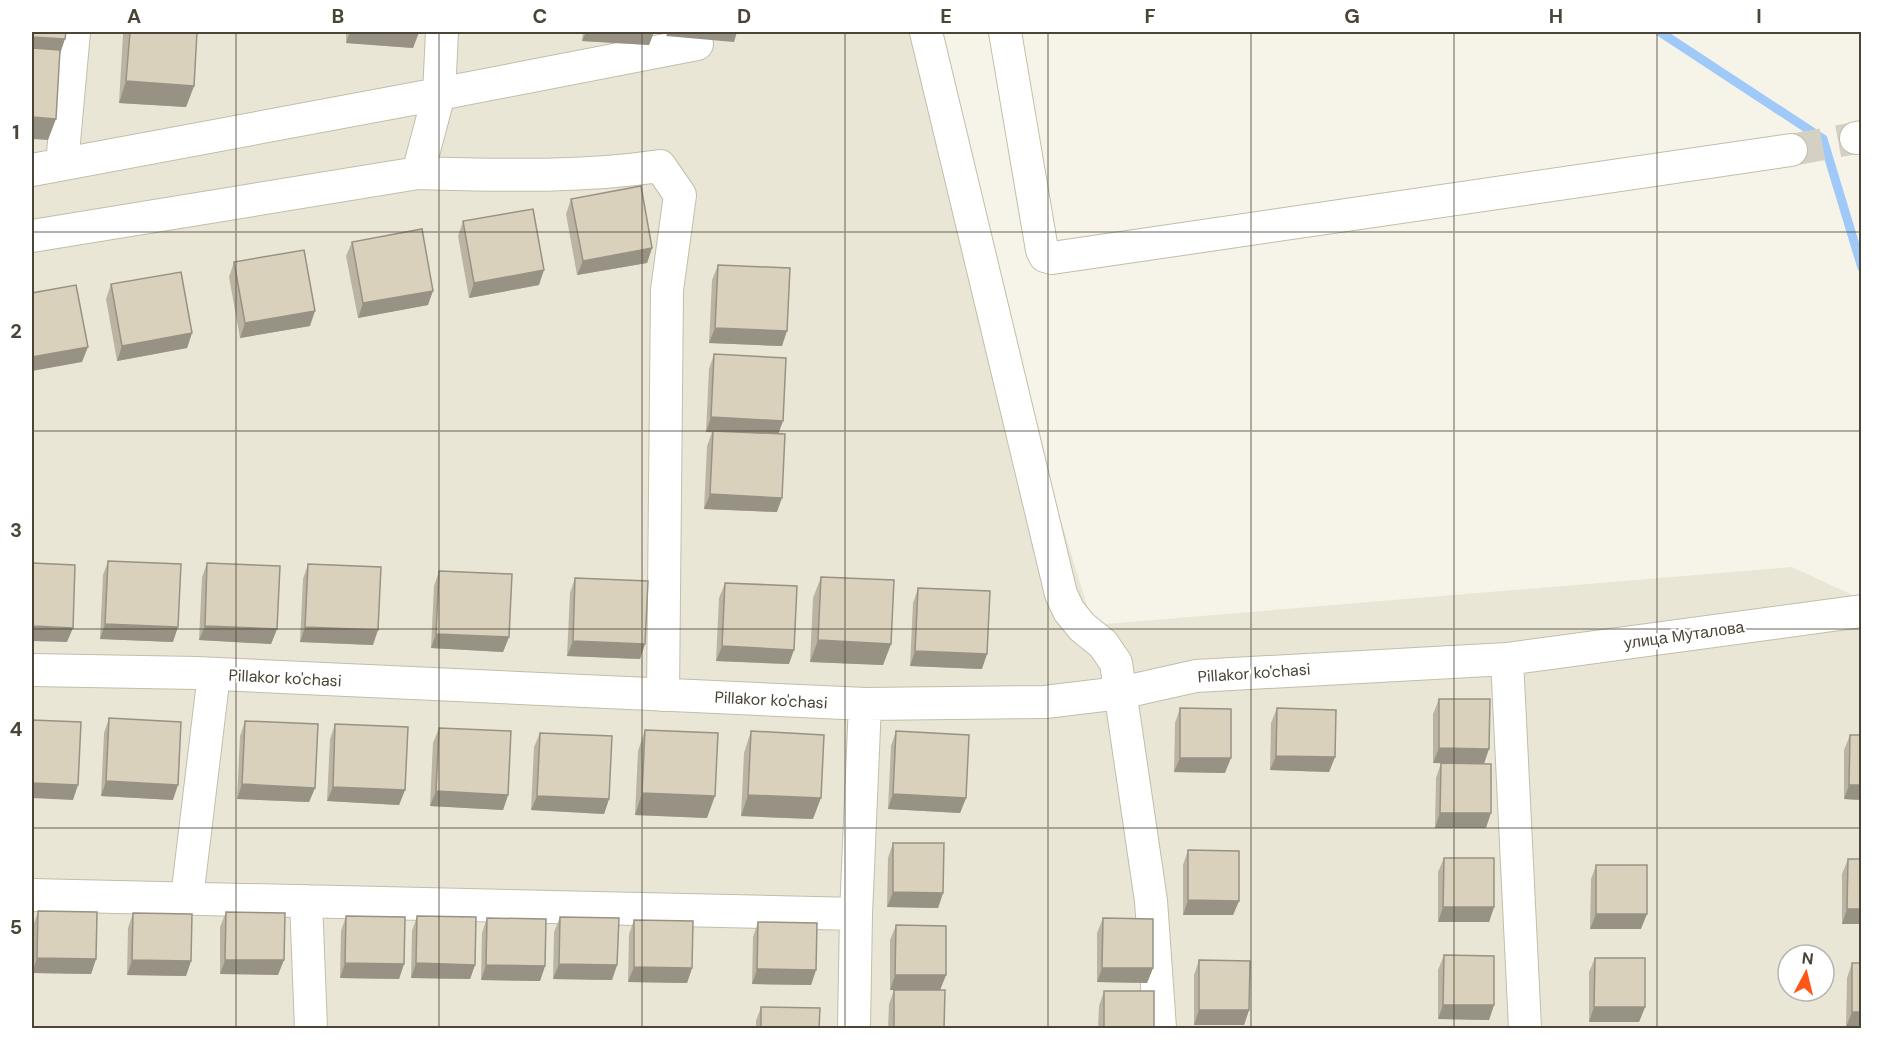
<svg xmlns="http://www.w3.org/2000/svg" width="1893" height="1060" font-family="'DM Sans',sans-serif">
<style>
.residential{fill:#eae6d6;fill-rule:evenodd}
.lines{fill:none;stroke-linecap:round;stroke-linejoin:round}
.stream{stroke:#9fc9f8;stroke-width:9}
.minor-tunnel{stroke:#d4d0c4;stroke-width:32;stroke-dasharray:32 16;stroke-linecap:butt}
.minor-casing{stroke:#c3bdaa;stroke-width:34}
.minor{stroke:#fff;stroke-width:32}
.wall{fill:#bbb4a2}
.shaded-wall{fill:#989284}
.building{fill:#d9d1bc;stroke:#989284;stroke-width:1.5}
.grid{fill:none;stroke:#4a4536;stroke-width:1.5;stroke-opacity:0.55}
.labels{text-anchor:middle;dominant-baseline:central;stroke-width:5;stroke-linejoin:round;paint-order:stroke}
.street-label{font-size:16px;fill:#4a4536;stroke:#fff}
.neatline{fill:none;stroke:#4a4536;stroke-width:2}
.grid-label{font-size:20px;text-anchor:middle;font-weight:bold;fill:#4a4536}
</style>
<rect width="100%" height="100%" fill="#f6f3e8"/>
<!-- residential -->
<path class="residential" d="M32 32H911L1093 625 1792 567 1861 599V1028H32ZM1788 955H1824V991H1788Z"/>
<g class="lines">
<!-- stream -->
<path class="stream" d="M1660 32 1823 139 1862 268"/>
<!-- minor-tunnel -->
<path class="minor-tunnel" d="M1791 150 1856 138"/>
<!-- minor casing -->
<g class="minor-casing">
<path id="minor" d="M926 32 1061 594 1069 611 1082 627 1103 644 1116 663 1151 901 1160 1028
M1005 32 1042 250 1045 256 1052 258 1791 150
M1856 138 1862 137
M62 164 74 32
M32 170 439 94 697 44
M418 173C499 175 579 178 660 166L680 195 667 290 663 695
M32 236 418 173 439 94 442 32
M1507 659 1525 1028
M32 670 197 673 865 704 1045 702 1120 693 1196 676 1507 659 1862 611
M32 895 856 914
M187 898 214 674
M306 901 311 1028
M854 1028 856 914 865 704"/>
</g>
<!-- minor -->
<use href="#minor" class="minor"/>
</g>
<!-- wall -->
<path class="wall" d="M124 32H197L194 86 186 107 119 103 123 34Z
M346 32H419L413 48 346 43Z
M583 32H654L649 45 582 41Z
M571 199 652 248 647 263 577 275 566 214Z
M463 221 539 285 469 298 458 236Z
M352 242 428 305 358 318 346 256Z
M234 262 310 326 240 338 229 277Z
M718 265 782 346 709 343 712 280Z
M111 284 192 333 187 348 117 361 106 299Z
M714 354 779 434 777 512 704 509 707 446 712 432H706L709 369Z
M108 561 173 642 100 639 103 575Z
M207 563 277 629 271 644 199 640 202 577Z
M308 564 373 645 300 642 303 579Z
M439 571 509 637 503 652 431 648 434 586Z
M821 577 891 644 883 665 810 662 813 598Z
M575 578 645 644 640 659 567 656 570 593Z
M725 583 789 664 716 661 719 598Z
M918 588 982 669 910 666 913 603Z
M1439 699 1484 764 1486 828H1435L1436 778 1441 763 1479 764 1433 763V714Z
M1180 708 1225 773 1174 772 1175 723Z
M1277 708 1335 757 1329 772 1270 770 1271 723Z
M109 718 173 800 101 796 104 733Z
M245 721 315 788 309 802 237 799 240 736Z
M335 724 405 790 399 805 327 801 330 739Z
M439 728 508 795 503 810 430 806 433 743Z
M645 730 707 818 635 815 638 751Z
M751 731 813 819 741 816 744 753Z
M896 731 966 798 960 813 888 809 891 746Z
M540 733 609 799 604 814 531 810 534 747Z
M1850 735 1862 800 1844 799V750Z
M893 843 943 893 938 908 887 907 888 858Z
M1188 850 1239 901 1233 915H1183V865Z
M1444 858 1494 907 1489 922H1438V872Z
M1848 859H1862V924H1842V874Z
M1596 865 1641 929H1590L1591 879Z
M38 911 96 959 91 974 32 973 33 926Z
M226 912 278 975 220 974V927Z
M133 913 191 961 186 976 127 975 128 928Z
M346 916 404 964 399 979 340 978 341 931Z
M417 916 475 965 470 979 411 978 412 931Z
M560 917 617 965 612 980 553 979 554 932Z
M487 918 545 966 540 981 481 980 482 933Z
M1103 918 1153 968 1147 983 1097 982V933Z
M634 920 692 968 687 983 628 982 629 934Z
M758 922 816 970 811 985 752 984 753 937Z
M896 925 946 975 940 990H890V940Z
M1444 955 1494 1005 1489 1020 1438 1019V970Z
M1595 958 1645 1007 1639 1022H1589V972Z
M1199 960 1249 1010 1244 1025H1194V975Z
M1852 963 1862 1027H1846L1847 978Z
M894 990 944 1029H888L889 1004Z
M1104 991 1154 1029H1098L1099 1006Z
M761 1007 819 1029H756V1021Z"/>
<!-- shaded-wall -->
<path class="shaded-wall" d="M350 32H419L413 48 346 43Z
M586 32H654L649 45 582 41Z
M668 32H737L734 42 666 36Z
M32 37 65 39 58 60 32 59Z
M126 81 194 86 186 107 119 103Z
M32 117 56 119 48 140 32 139Z
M652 248 647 263 577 275 583 261Z
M544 270 539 285 469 298 474 283Z
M433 291 428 305 358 318 363 303Z
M315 311 310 326 240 338 245 323Z
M715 328 787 331 782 346 709 343Z
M192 333 187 348 117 361 122 346Z
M88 347 82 362 32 371V357Z
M711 417 783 421 778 435 706 432Z
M710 494 782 498 777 512 704 509Z
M105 624 178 627 173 642 100 639Z
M32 626 73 628 67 642 32 641Z
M205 626 277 629 271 644 199 640Z
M305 627 378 630 373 645 300 642Z
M436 634 509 637 503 652 431 648Z
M818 640 891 644 883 665 810 662Z
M573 641 645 644 640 659 567 656Z
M722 646 794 650 789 664 716 661Z
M915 651 987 654 982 669 910 666Z
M1439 748 1489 749 1484 764 1433 763Z
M1276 756 1335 757 1329 772 1270 770Z
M1180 758H1231L1225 773 1174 772Z
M106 781 178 785 173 800 101 796Z
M32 783 78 785 73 800 32 798Z
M242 784 315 788 309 802 237 799Z
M1849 785H1862V800L1844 799Z
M333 787 405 790 399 805 327 801Z
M436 791 508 795 503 810 430 806Z
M642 793 715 796 707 818 635 815Z
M893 794 966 798 960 813 888 809Z
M748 795 821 798 813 819 741 816Z
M537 796 609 799 604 814 531 810Z
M1440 813H1491L1486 828H1435Z
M893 892 943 893 938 908 887 907Z
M1188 900 1239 901 1233 915H1183Z
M1443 907H1494L1489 922H1438Z
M1847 909H1862V924H1842Z
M1596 914H1647L1641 929H1590Z
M37 958 96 959 91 974 32 973Z
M132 960 191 961 186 976 127 975Z
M225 960H284L278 975 220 974Z
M345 963 404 964 399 979 340 978Z
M416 963 475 965 470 979 411 978Z
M559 964 617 965 612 980 553 979Z
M486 965 545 966 540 981 481 980Z
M634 967 692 968 687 983 628 982Z
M1102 968H1153L1147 983 1097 982Z
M757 969 816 970 811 985 752 984Z
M895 975H946L940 990H890Z
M1443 1005H1494L1489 1020 1438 1019Z
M1594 1007H1645L1639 1022H1589Z
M1199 1010H1249L1244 1025H1194Z
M1852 1012H1862V1027H1846Z"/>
<!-- building -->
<path class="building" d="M32 32H66L65 39 32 37Z
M130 32H197L194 86 126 81Z
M32 48 60 50 56 119 32 117Z
M641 186 652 248 583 261 571 199Z
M533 209 544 270 474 283 463 221Z
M422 229 433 291 363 303 352 242Z
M304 250 315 311 245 323 234 262Z
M718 265 790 268 787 331 715 328Z
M181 272 192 333 122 346 111 284Z
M76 285 88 347 32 357V293Z
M714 354 786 358 783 421 711 417Z
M713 431 785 434 782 498 710 494Z
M108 561 181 564 178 627 105 624Z
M32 563 75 565 73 628 32 626Z
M207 563 280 566 277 629 205 626Z
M308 564 381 567 378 630 305 627Z
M439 571 512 574 509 637 436 634Z
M821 577 894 580 891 644 818 640Z
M575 578 648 581 645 644 573 641Z
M725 583 797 586 794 650 722 646Z
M918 588 990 591 987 654 915 651Z
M1439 699H1490L1489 749 1439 748Z
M1180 708 1231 709V758H1180Z
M1277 708 1336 710 1335 757 1276 756Z
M109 718 181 722 178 785 106 781Z
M32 720 81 722 78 785 32 783Z
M245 721 318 724 315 788 242 784Z
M335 724 408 727 405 790 333 787Z
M439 728 511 731 508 795 436 791Z
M645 730 718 733 715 796 642 793Z
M751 731 824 735 821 798 748 795Z
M896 731 969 735 966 798 893 794Z
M540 733 612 736 609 799 537 796Z
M1850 735H1862V785H1849Z
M1441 763 1491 764V813H1440Z
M893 843H944L943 893 893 892Z
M1188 850 1239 851V901L1188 900Z
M1444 858H1494V907H1443Z
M1848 859H1862V909H1847Z
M1596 865H1647V914H1596Z
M38 911 97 912 96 959 37 958Z
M226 912 285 913 284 960H225Z
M133 913 192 914 191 961 132 960Z
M346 916 405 917 404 964 345 963Z
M417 916 476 917 475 965 416 963Z
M560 917 619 918 617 965 559 964Z
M487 918 546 919 545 966 486 965Z
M1103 918 1153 919V968H1102Z
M634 920 693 921 692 968 634 967Z
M758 922 817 923 816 970 757 969Z
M896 925 946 926V975H895Z
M1444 955 1494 956V1005H1443Z
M1595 958H1645V1007H1594Z
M1199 960 1250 961 1249 1010H1199Z
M1852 963H1862V1012H1852Z
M894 990H945L944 1029H894Z
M1104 991H1154V1029H1104Z
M761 1007 820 1008 819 1029H761Z"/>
<!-- grid -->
<path class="grid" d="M236 32V1028M439 32V1028M642 32V1028M845 32V1028M1048 32V1028M1251 32V1028M1454 32V1028M1657 32V1028M32 232H1862M32 431H1862M32 629H1862M32 828H1862"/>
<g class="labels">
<!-- street labels -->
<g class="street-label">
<text transform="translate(1684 635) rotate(-8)">улица Муталова</text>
<text transform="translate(1254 673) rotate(-4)">Pillakor ko'chasi</text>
<text transform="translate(285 678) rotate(3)">Pillakor ko'chasi</text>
<text transform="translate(771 700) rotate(3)">Pillakor ko'chasi</text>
</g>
</g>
<!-- border -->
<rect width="1893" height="1060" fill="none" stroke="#ffffff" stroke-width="66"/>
<!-- north arrow -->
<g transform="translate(1806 973) rotate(7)"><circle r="28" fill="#ffffff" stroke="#b7b5af" stroke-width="1.5"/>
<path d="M0-4.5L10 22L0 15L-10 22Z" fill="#ff5616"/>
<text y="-9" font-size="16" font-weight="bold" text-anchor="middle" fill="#4a4536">N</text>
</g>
<rect x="33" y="33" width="1827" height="994" class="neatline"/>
<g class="grid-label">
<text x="134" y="23">A</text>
<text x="338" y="23">B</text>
<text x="540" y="23">C</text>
<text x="744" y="23">D</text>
<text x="946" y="23">E</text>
<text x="1150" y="23">F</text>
<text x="1352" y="23">G</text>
<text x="1556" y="23">H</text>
<text x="1759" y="23">I</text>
<text x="16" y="139">1</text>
<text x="16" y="338">2</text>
<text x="16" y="537">3</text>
<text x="16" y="736">4</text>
<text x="16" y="934">5</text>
</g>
</svg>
